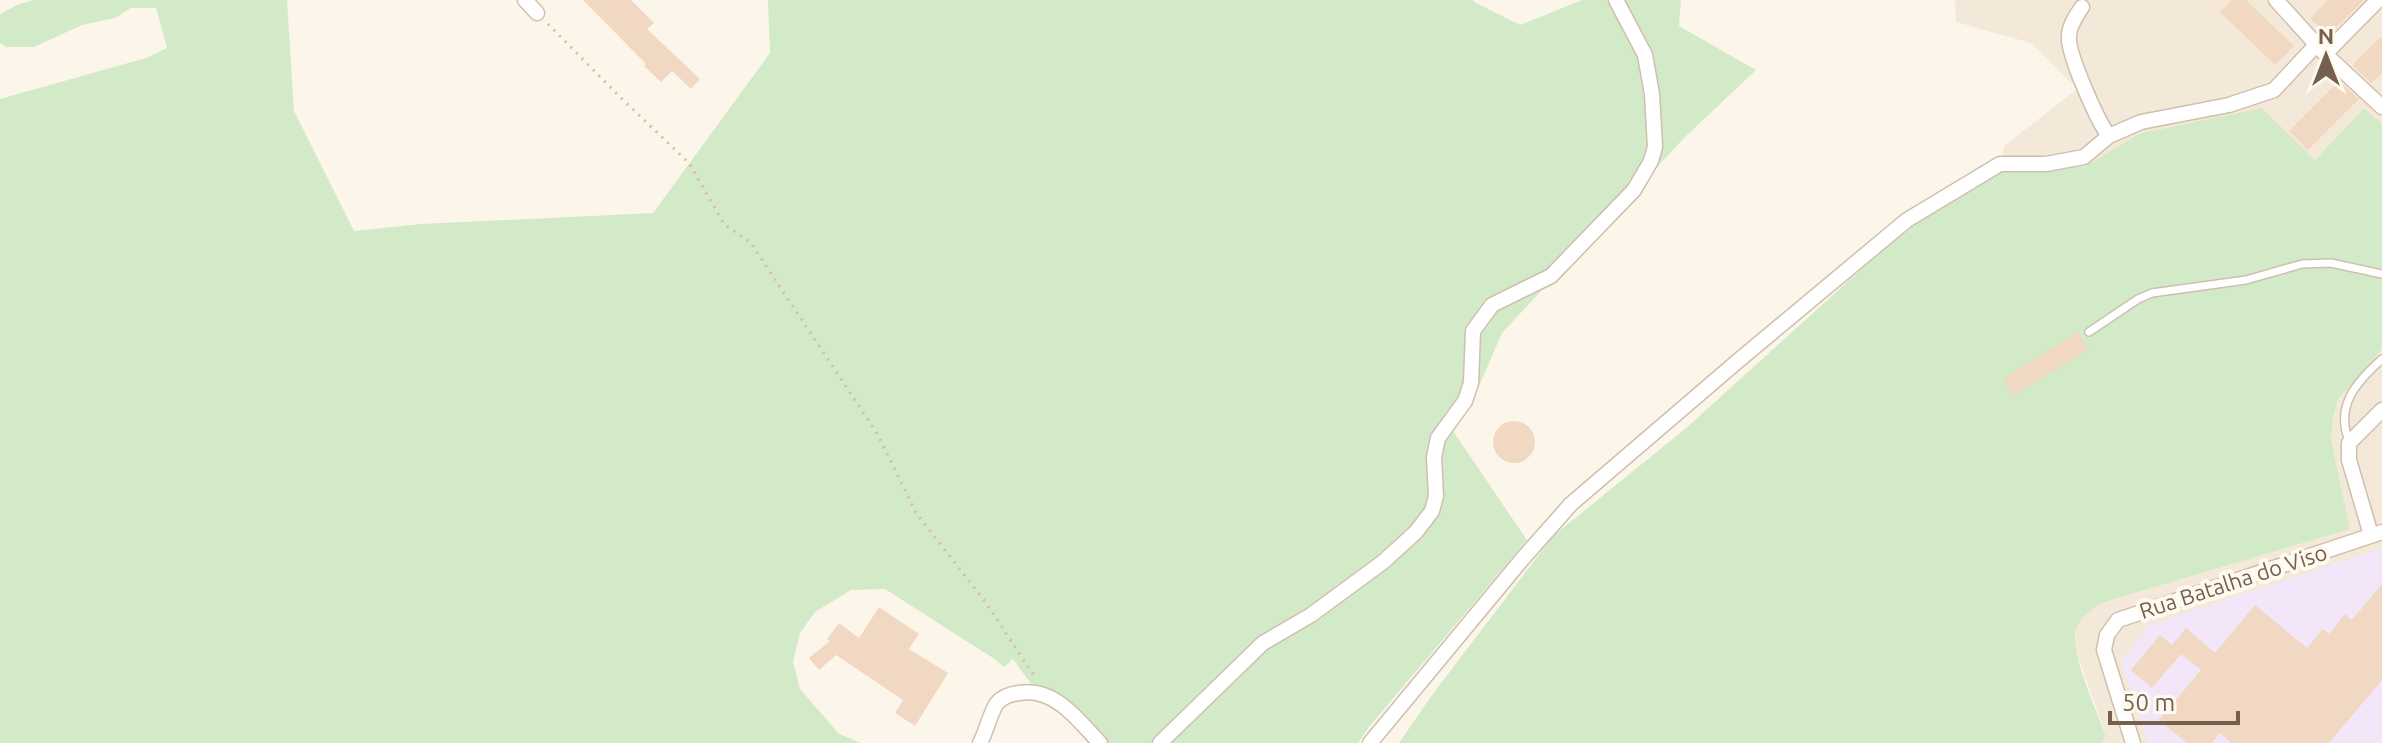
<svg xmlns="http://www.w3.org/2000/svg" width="2382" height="743" font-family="Ubuntu,sans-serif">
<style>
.residential{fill:#f4e9d8}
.education{fill:#f3e6f9}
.green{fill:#d3eac8}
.building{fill:#f1d8c2}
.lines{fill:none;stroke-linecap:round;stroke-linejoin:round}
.lane-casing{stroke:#cfbfaf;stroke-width:10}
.street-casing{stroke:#cfbfaf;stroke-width:17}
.path{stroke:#d7bba4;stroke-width:3;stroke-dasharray:2 6;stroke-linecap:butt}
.lane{stroke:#fff;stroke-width:7}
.street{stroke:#fff;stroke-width:14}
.labels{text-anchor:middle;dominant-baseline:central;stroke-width:8;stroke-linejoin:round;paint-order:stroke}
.street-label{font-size:22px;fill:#775f4d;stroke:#fffaf0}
</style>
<rect width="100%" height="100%" fill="#fcf6ea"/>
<!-- residential -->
<path class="residential" d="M1955 0H2382V124L2364 108 2315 160 2138 134 2086 166 2001 172 2004 146 2077 89 2031 43 1956 22Z
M2382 349V743H2101L2106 736 2075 648 2076 630 2084 615 2101 603 2350 529 2331 439 2333 418 2337 399Z"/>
<!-- education -->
<path class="education" d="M2382 548V743H2148L2121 661 2150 624 2158 621 2161 625 2167 619Z"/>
<!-- green -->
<path class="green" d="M33 0H287L294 111 354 231 421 224 653 213 770 53 768 0H1473L1474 2 1520 25 1582 0H1681L1679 26 1756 70 1684 138 1502 333 1480 384 1453 431 1527 540 1369 727 1358 743H1089L1070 719 1047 706 1013 659 1004 667 993 658 885 589 851 590 815 612 800 633 793 662 800 689 839 734 861 743H0V99L146 58 167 48 156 8H131L115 18 82 25 34 47H6L0 43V14L17 5Z
M2262 108 2315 160 2364 108 2382 124V349L2338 399 2333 418 2331 439 2350 529 2101 603C2090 611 2080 617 2076 631 2070 653 2097 712 2106 736L2101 743H1399L1432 695 1553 536 1685 429 1866 265 1930 212 2001 172 2086 166 2138 134Z"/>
<!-- building -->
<path class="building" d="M583 0H631L654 23 647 29 700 79 691 89 672 71 661 82 644 66 646 64Z
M2232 0H2246L2294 46 2275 65 2220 12Z
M2328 0H2364L2328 36 2310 18Z
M2382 36V73L2371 83 2353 66 2354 63Z
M2339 81 2359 99 2308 150 2289 131Z
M2078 332 2089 349 2013 396 2003 379Z
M1493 442a21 21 0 1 1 42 0a21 21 0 1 1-42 0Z
M2382 584V680L2329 743H2231L2220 733 2212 743H2187L2159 720 2201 670 2181 654 2152 688 2131 670 2160 635 2172 645 2186 628 2215 653 2255 605 2307 648 2323 629 2329 634 2345 614 2352 620Z
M879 607 919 634 909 649 948 673 915 726 895 713 903 700 836 655 819 670 809 658 830 641 827 639 839 623 859 638Z"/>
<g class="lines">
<!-- lane casing -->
<g class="lane-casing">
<path id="lane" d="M2089 332 2138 299 2152 293 2246 280 2302 264 2331 263 2382 274
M2349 441C2335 406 2356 382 2382 359"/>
</g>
<!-- street casing -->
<g class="street-casing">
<path id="street" d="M525 0 537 13
M2276 0 2325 54 2382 107
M2082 7C2076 16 2069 26 2069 36 2067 53 2098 122 2109 136
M2325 54 2378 0
M2371 535 2349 460V443L2382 410
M980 743C986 732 991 711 997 703 1003 696 1011 694 1019 693 1055 687 1078 720 1100 743
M1160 743 1263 643 1311 615 1383 562 1416 532 1432 511 1436 496 1434 457 1438 438 1465 401 1471 383 1473 331 1492 305 1551 276 1634 190 1651 161 1655 147 1652 94 1645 55 1616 0
M1370 743 1524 557 1571 504 1739 360 1907 220 2000 164H2046L2084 157 2109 136 2141 122 2229 105 2274 90 2316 45
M2133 743 2104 650 2107 635 2118 620 2382 532"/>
</g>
<!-- path -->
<path class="path" d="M548 24 620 97 689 163 724 224 751 243 878 435 916 513 984 600 1035 677"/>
<!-- lane -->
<use href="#lane" class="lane"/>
<!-- street -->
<use href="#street" class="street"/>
</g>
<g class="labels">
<!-- street labels -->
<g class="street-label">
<text transform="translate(2233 581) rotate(-18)">Rua Batalha do Viso</text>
</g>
</g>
<!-- north arrow -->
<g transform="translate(2326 56)" stroke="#fffaf0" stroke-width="6" paint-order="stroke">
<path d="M0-6L14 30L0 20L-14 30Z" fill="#775f4d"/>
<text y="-12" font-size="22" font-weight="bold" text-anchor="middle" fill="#775f4d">N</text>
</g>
<!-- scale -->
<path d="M2110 711v12h128v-12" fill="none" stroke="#775f4d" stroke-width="4"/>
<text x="2122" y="711" font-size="24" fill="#775f4d" stroke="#fffaf0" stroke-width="6" paint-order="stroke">50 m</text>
</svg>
